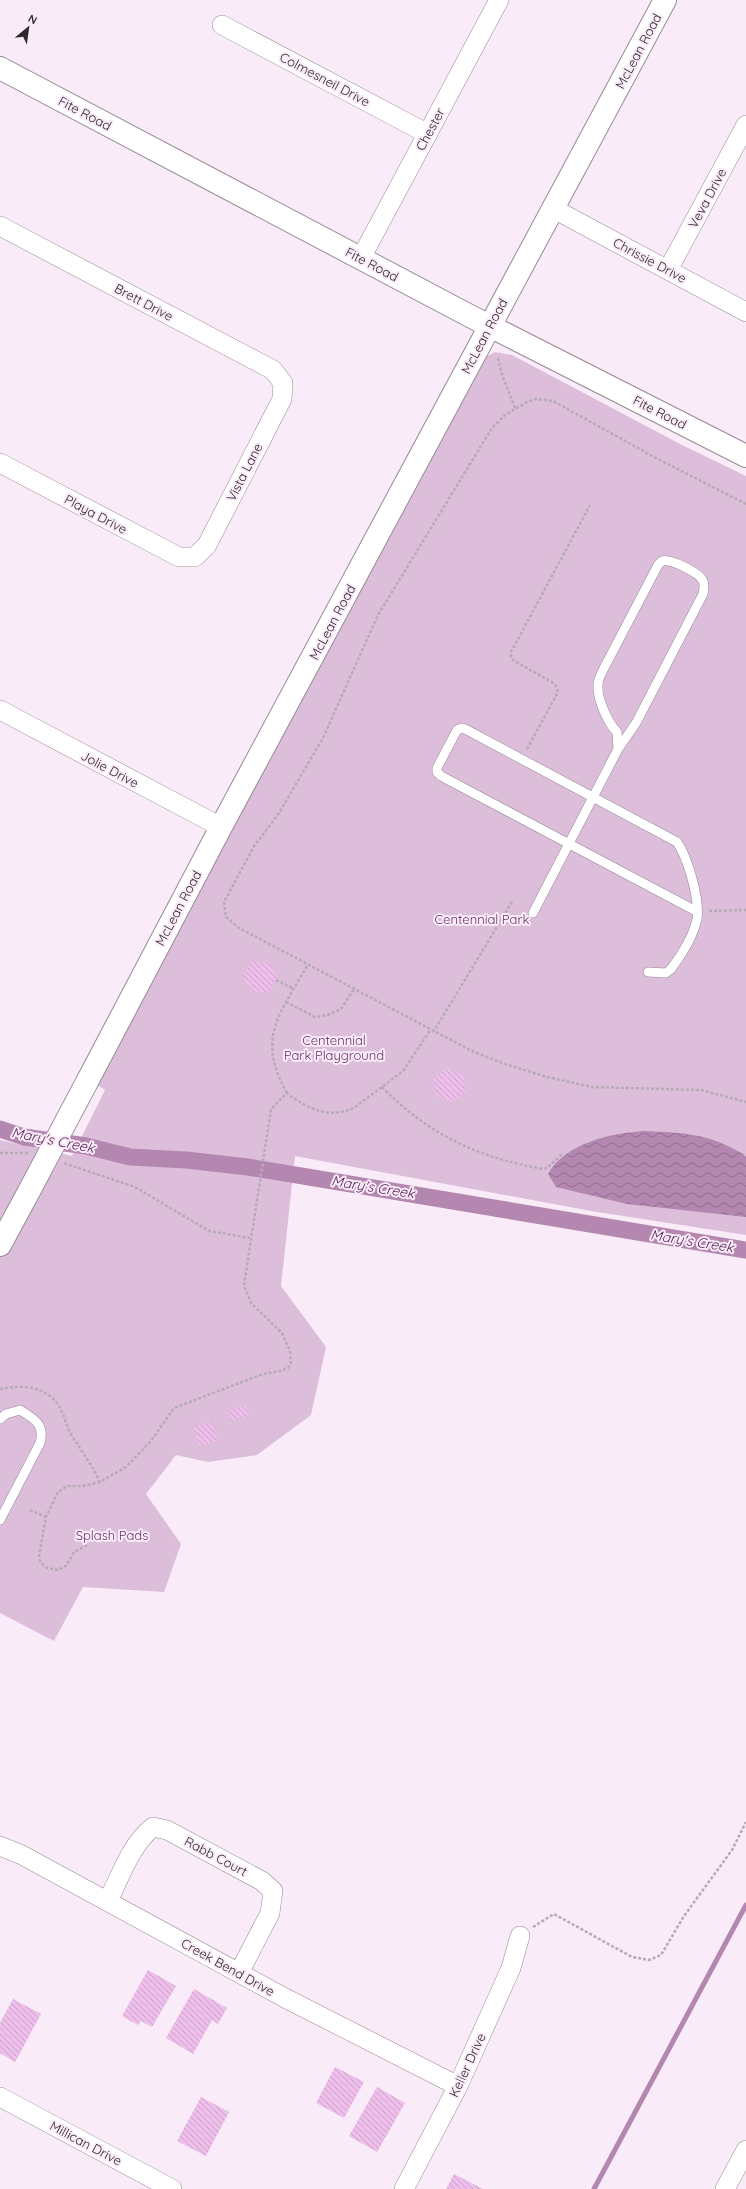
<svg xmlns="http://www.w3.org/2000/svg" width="746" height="2189" font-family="Quicksand,sans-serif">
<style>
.park{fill:#ddbeda}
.water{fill:url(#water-waves)}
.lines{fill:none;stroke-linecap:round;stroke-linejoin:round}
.stream{stroke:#b387b0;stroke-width:5}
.canal{stroke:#b387b0;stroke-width:17}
.building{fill:url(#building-back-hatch)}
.service-casing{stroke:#978a96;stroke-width:10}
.minor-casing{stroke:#978a96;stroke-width:20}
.tertiary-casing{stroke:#978a96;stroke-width:24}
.path{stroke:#b6abb4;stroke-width:2.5;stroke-dasharray:3 2;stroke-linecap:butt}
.service{stroke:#fff;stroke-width:9}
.minor{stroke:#fff;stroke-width:19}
.tertiary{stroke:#fff;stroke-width:22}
.tertiary-bridge-casing{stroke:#978a96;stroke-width:24;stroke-linecap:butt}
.tertiary-bridge{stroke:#fff;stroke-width:22}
.labels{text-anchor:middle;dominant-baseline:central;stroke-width:4;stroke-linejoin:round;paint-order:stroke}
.street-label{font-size:13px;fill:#2d282c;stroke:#f9ebf7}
.park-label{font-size:13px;fill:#673064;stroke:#f9ebf7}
.water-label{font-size:14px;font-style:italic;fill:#551e53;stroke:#f9ebf7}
</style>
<defs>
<pattern id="water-waves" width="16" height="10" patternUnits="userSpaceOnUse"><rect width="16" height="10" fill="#b387b0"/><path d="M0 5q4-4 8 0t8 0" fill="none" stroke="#926e8f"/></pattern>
<pattern id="building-back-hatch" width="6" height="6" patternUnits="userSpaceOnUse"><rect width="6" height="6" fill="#edbee9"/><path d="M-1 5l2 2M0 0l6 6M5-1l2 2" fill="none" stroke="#cca3c8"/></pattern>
</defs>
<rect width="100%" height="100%" fill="#f9ebf7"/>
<!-- park -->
<path class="park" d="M495 352 512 355 680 444 746 476V1235L591 1211 295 1156 281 1286 326 1347 311 1415 257 1455 208 1462 176 1455 146 1494 181 1544 164 1592 83 1587 54 1641 0 1613V1140L72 1156 105 1090 96 1084 191 902 484 358Z"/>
<!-- water -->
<path class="water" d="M644 1131C685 1133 707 1133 743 1154L746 1157V1217L627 1204 556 1187 548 1174C565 1143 612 1133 644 1131Z"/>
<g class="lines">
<!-- stream -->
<path class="stream" d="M594 2189 746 1905"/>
<!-- canal -->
<path class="canal" d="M0 1129 24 1137 86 1146 130 1157 186 1160 248 1167 746 1250"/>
</g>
<!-- building -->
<path class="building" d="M252 961 269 963 277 977 269 992H251L243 976Z
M448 1068 464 1076 465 1093 451 1102 435 1095 434 1078Z
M246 1405 249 1415 231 1421 228 1411Z
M212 1422 217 1441 199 1446 194 1427Z
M148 1970 176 1986 152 2027 141 2021 138 2025 122 2016Z
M194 1989 227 2008 218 2024 212 2020 193 2054 166 2038Z
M13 1999 41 2014 15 2062 0 2053V2023Z
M335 2067 364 2082 344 2118 316 2103Z
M377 2087 405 2103 377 2152 349 2136Z
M201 2097 229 2112 206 2156 177 2141Z
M454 2174 483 2189H446Z"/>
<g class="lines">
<!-- service casing -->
<g class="service-casing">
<path id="service" d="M533 913 618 749 636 723 703 594C704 589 705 585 703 581 700 573 670 558 662 561L658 565 603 670C601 674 598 680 598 685 597 699 608 723 617 732L618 749
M648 972 666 973 671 969C681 956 694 935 697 919 700 900 688 858 677 842L467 730 462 728 457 730 437 768V772L441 776 696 911
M0 1419 6 1414 20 1410C35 1419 45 1425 40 1443L0 1520"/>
</g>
<!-- minor casing -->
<g class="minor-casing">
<path id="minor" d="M222 25 428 134
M554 209 746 312
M0 226 273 370 283 383 282 399 207 545 195 557H179L0 463
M361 258 499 0
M668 270 746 125
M0 710 221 827
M0 1846 22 1855 285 1998 458 2086
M108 1901C120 1877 131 1844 153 1827L167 1830 262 1881 273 1891 270 1913 239 1973
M0 2097 172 2189
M404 2189 458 2086 511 1968 520 1936
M725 2189 746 2150"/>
</g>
<!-- tertiary casing -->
<g class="tertiary-casing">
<path id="tertiary" d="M0 68 470 316 746 456
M88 1080 221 827 665 0
M0 1245 27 1195"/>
</g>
<!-- path -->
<path class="path" d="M498 358 501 372 515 408
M746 504 654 457 553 401 536 399 527 402 505 415 492 428 378 615 323 738 279 813 253 848 224 902 226 917 239 928 472 1051 505 1064 547 1077 592 1087 701 1090 746 1102
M527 749 558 692 556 686 552 682 514 661 511 657V652L590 505
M709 911 746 910
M276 980 294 989
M286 1002 315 1017 328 1015 341 1009 354 989
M382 1087C429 1135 477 1157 543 1169L547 1168 562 1154
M287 1093C255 1037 281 1013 308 964
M0 1153H28
M64 1163 135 1187 209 1231 250 1238
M0 1389C21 1385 42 1385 57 1403 64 1412 65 1424 71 1434 81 1451 91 1463 100 1482
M30 1510 46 1517
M87 1545 74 1552 66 1566 58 1570 47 1568 41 1563 39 1556 46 1517 58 1492 67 1486H83L100 1482 126 1467 151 1441 174 1408 263 1374 280 1371 288 1368 291 1364 290 1351 282 1333 251 1303 244 1285 271 1109 287 1093C308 1109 328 1119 354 1108L403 1071 429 1032 434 1031 512 902
M533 1927 554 1914 632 1957 649 1960 661 1955 684 1916 732 1850 746 1822"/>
<!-- service -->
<use href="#service" class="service"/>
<!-- minor -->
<use href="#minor" class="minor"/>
<!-- tertiary -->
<use href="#tertiary" class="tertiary"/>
<!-- tertiary-bridge casing -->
<g class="tertiary-bridge-casing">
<path id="tertiary-bridge" d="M27 1195 88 1080"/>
</g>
<!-- tertiary-bridge -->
<use href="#tertiary-bridge" class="tertiary-bridge"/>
</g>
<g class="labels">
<!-- street labels -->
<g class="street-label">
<text transform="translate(638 51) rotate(-62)">McLean Road</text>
<text transform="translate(325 79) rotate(28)">Colmesneil Drive</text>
<text transform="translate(85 113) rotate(28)">Fite Road</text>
<text transform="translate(430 129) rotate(-62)">Chester</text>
<text transform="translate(707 198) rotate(-62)">Veva Drive</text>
<text transform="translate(650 260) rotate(28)">Chrissie Drive</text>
<text transform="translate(372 264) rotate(28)">Fite Road</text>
<text transform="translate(144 302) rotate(28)">Brett Drive</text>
<text transform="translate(484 336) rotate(-62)">McLean Road</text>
<text transform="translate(660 412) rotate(27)">Fite Road</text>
<text transform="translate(244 472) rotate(-63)">Vista Lane</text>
<text transform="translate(96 514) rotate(28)">Playa Drive</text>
<text transform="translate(332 622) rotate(-62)">McLean Road</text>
<text transform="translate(110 769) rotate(28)">Jolie Drive</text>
<text transform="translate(178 908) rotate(-62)">McLean Road</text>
<text transform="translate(216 1856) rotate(28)">Rabb Court</text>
<text transform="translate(228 1967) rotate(29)">Creek Bend Drive</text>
<text transform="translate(467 2065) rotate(-65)">Keller Drive</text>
<text transform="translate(86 2143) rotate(28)">Millican Drive</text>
</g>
<!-- park labels -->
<g class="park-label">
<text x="482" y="919">Centennial Park</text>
<text x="334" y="1040">Centennial<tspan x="334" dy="15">Park Playground</tspan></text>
<text x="112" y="1535">Splash Pads</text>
</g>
<!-- water labels -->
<g class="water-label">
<text transform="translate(53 1140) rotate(11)">Mary's Creek</text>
<text transform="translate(373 1187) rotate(9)">Mary's Creek</text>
<text transform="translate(692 1241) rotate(9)">Mary's Creek</text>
</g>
</g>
<!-- north arrow -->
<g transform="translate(28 28) rotate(29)" stroke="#f9ebf7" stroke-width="3" paint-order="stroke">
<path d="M0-3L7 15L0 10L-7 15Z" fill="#2d282c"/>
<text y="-6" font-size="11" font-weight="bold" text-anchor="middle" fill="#2d282c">N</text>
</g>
</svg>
